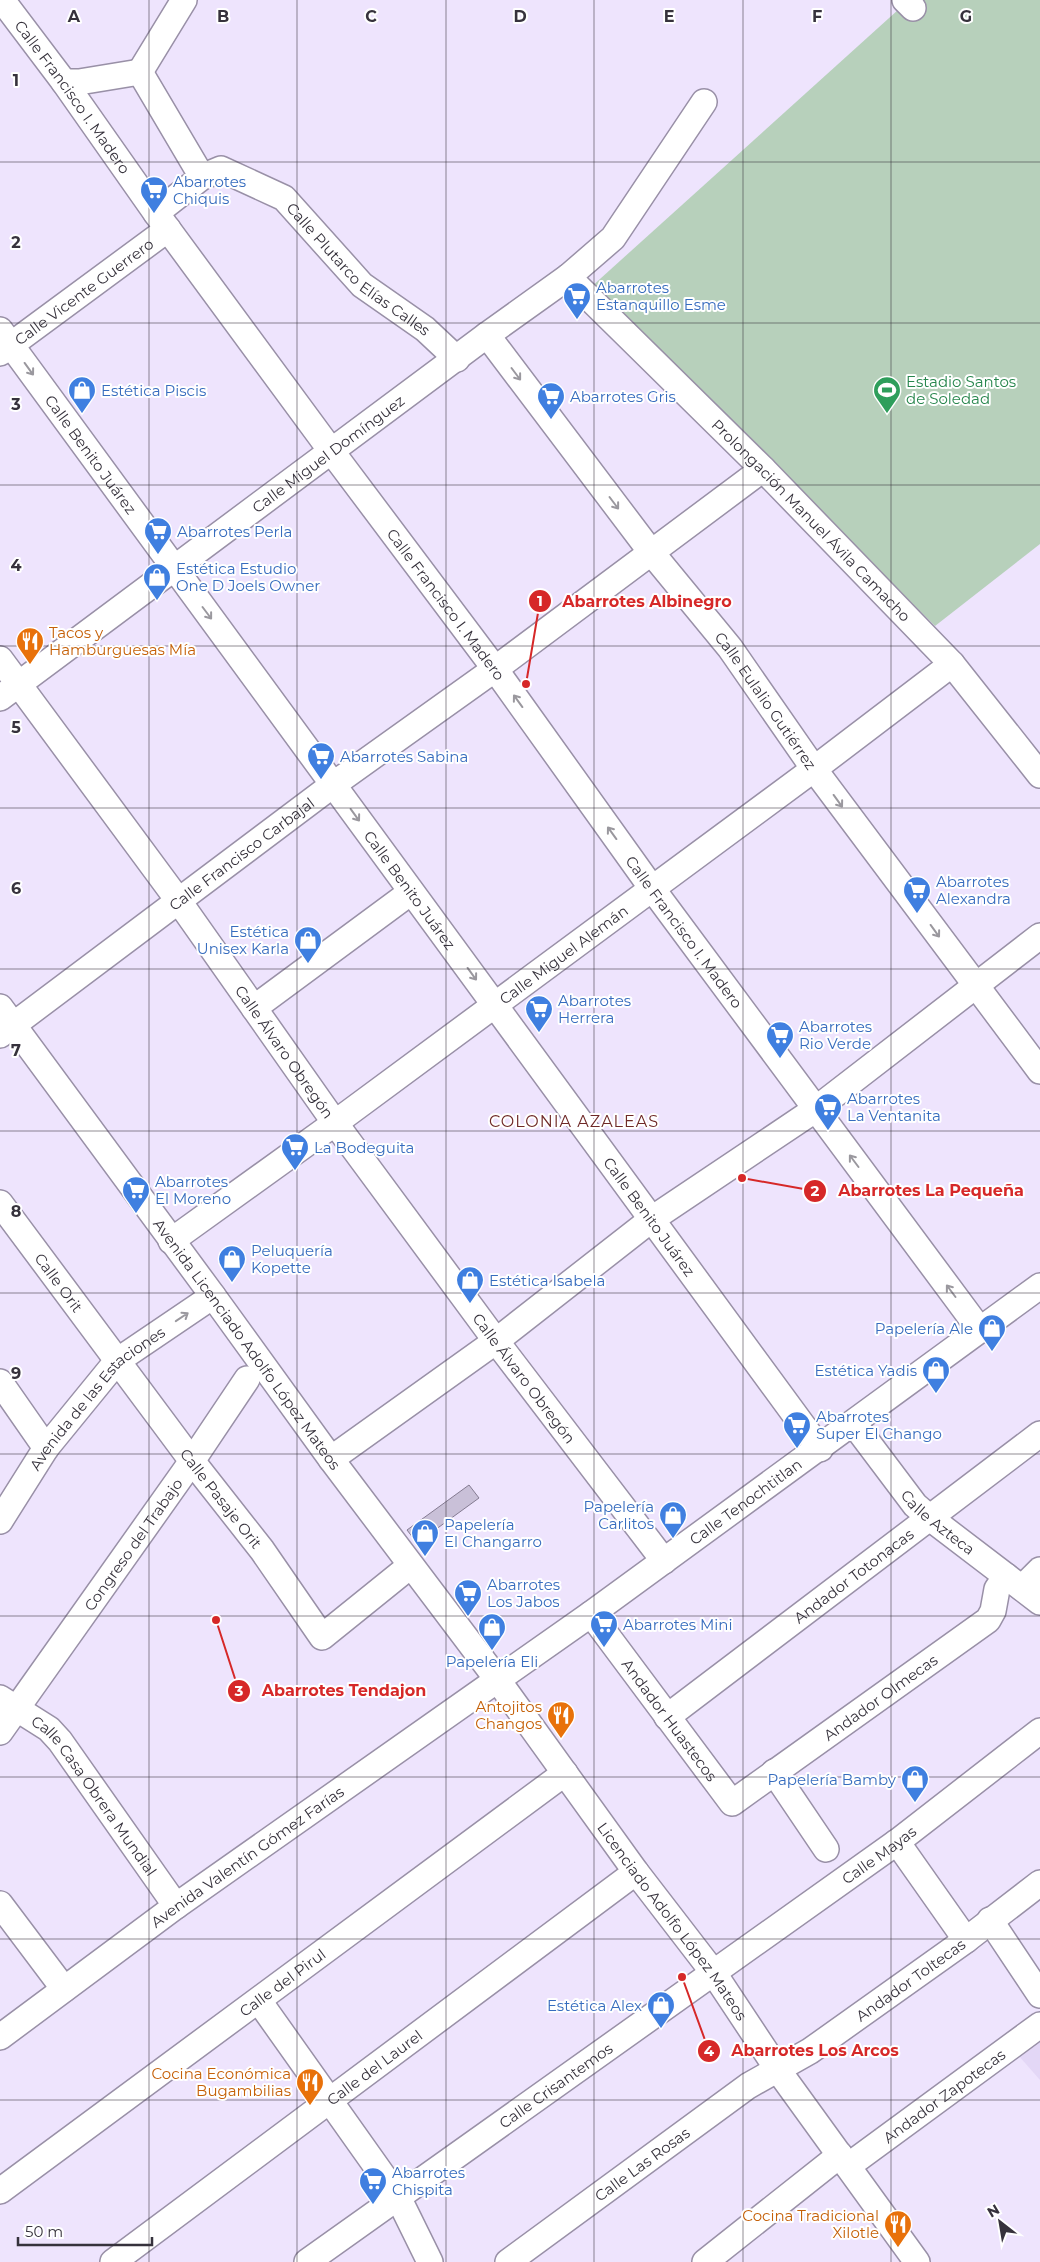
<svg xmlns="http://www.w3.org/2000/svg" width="1040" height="2262" font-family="Montserrat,sans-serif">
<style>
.built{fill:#e3d7f6}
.green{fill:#b7d0bb}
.building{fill:#c9c0d8;stroke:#847b91}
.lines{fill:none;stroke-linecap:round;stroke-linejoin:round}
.minor-casing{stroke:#9990a7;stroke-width:28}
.minor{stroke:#fff;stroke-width:25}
.oneway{stroke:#9a989e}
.grid{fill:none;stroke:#36323c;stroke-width:1;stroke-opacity:0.55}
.labels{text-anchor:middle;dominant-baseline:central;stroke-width:4;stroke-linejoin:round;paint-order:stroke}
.street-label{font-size:15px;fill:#36323c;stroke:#fff}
.shop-label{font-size:15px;fill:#366cbe;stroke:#fff;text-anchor:start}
.leisure-label{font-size:15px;fill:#27864d;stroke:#fff;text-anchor:start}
.food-label{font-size:15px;fill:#c56008;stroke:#fff;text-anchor:end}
.neighbourhood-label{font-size:16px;letter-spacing:1px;fill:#6f2927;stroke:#fff}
.grid-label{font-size:16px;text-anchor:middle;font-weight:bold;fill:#36323c;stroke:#fff;stroke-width:4;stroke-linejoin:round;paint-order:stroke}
.leader{fill:none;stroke:#d62828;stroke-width:2}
.callout-dot{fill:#d62828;stroke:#fff;stroke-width:2}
.mark-label{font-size:15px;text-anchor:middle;font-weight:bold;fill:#fff}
.callout-label{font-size:16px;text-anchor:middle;font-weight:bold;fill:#d62828;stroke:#fff;stroke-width:4;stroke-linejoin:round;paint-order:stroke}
</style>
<rect width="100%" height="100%" fill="#eee4fd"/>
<!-- built -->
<path class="built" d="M1040 2038V2080L1018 2055Z"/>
<!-- green -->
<path class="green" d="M909 0H1040V544L935 626 590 288Z"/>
<!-- building -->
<path class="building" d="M469 1485 479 1498 417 1543 407 1530Z"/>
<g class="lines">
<!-- minor casing -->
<g class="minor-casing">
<g id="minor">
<path id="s1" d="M2 0 64 82 156 213 332 452 495 669 651 887 980 1330"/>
<path d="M905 0 913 8"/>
<path d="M140 72 202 177"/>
<path d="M140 72 184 0"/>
<path d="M64 82H79L140 72"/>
<path id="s2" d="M156 213 202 177 221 169 284 198 362 285 425 329 457 359"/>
<path id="s3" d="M568 277 763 469 952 664 1040 775"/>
<path id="s4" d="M0 330 820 1449"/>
<path id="s5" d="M487 335 651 552 730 648 814 769 1040 1071"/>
<path id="s6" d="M0 353 168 229"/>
<path id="s7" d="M0 659 178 900 335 1123 496 1341 664 1561"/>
<path id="s8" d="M0 698 487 335 568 277 613 238 704 102"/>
<path id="s9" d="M0 1007 213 1296 331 1459 497 1679 636 1872 713 1972 778 2070 917 2262"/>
<path d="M254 1008 411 892"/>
<path id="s10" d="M0 1035 334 784 495 669 763 469"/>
<path id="s11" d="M0 1203 192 1461 262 1550 322 1637 410 1566"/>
<path id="s12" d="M171 1241 335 1123 814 769 952 664"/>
<path d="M0 1382 46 1448"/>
<path id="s13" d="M854 1424 915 1505 930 1518 1040 1602"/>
<path d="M331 1459 496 1341 652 1219 816 1109 1040 936"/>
<path id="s14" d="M0 1521 46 1448 117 1361 213 1296"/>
<path d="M1022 1588 1040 1570"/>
<path id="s15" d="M591 1614 732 1803 988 1620 993 1611 997 1589 1006 1576"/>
<path id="s16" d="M0 1698 49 1729 60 1741 176 1906"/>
<path id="s17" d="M667 1717 1040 1434"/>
<path id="s18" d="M0 1732 192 1461 247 1379"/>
<path d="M774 1772 826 1849"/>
<path d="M897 1842 966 1940"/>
<path d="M0 1904 64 1989"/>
<path d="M990 1920 1040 1995"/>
<path d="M259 2001 398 2197 430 2262"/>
<path id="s19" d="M0 2037 176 1906 591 1614 1040 1286"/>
<path id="s20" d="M848 2166 1040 2025"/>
<path id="s21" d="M0 2191 565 1773"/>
<path id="s22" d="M113 2262 636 1872"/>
<path id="s23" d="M307 2262 897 1842 1040 1731"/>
<path id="s24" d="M508 2262 748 2086 810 2051 966 1940 1040 1883"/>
<path d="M705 2262 840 2155"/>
</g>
</g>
<!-- minor -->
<use href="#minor" class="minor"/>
</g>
<!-- one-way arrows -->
<defs><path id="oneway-shaft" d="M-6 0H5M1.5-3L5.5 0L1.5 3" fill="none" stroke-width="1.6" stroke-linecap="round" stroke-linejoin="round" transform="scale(1.25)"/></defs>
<g class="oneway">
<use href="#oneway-shaft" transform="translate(29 369) rotate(54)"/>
<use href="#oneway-shaft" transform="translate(516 374) rotate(53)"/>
<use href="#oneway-shaft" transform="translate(614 503) rotate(53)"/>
<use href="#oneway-shaft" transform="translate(207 613) rotate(53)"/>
<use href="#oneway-shaft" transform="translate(518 701) rotate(-126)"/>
<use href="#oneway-shaft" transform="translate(838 801) rotate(54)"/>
<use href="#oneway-shaft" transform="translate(355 815) rotate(54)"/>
<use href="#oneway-shaft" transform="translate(612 833) rotate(-126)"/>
<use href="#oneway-shaft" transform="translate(935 931) rotate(54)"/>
<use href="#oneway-shaft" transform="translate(472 974) rotate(54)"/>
<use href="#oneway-shaft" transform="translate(854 1161) rotate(-127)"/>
<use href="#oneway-shaft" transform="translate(951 1291) rotate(-127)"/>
<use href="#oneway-shaft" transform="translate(182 1317) rotate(-34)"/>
</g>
<!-- grid -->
<path class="grid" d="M149 0V2262M297 0V2262M446 0V2262M594 0V2262M743 0V2262M891 0V2262M0 162H1040M0 323H1040M0 485H1040M0 646H1040M0 808H1040M0 969H1040M0 1131H1040M0 1293H1040M0 1454H1040M0 1616H1040M0 1777H1040M0 1939H1040M0 2100H1040"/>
<!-- icons -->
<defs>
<g id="supermarket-pin" transform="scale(1.4375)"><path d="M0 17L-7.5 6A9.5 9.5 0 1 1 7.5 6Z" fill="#3f7fe0" stroke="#fff"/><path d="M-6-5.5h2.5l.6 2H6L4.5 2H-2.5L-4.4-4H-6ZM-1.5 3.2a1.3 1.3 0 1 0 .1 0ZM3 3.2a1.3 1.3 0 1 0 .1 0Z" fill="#fff"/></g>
<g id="shop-pin" transform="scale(1.4375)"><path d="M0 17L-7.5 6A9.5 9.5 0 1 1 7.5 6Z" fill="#3f7fe0" stroke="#fff"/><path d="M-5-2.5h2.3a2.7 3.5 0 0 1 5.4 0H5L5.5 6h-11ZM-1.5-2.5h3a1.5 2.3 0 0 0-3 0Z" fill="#fff"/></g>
<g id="stadium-pin" transform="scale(1.4375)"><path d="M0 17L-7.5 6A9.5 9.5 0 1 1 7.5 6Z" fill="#2e9e5b" stroke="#fff"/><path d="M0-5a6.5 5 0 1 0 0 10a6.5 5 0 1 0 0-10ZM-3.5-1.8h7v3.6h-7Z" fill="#fff"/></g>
<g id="restaurant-pin" transform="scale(1.4375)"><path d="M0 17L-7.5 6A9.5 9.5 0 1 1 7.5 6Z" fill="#e8710a" stroke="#fff"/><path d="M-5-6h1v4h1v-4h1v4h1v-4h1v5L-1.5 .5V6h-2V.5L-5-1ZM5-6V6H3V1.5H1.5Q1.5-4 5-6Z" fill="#fff"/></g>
</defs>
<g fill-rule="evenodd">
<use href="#supermarket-pin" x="154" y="190"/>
<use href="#supermarket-pin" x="577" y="296"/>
<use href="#shop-pin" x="82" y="390"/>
<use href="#stadium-pin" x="887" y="390"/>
<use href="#supermarket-pin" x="551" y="396"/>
<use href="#supermarket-pin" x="158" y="531"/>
<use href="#shop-pin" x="157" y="577"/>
<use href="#restaurant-pin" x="30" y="641"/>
<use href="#supermarket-pin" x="321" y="756"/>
<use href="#supermarket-pin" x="917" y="890"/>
<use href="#shop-pin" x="308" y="940"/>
<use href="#supermarket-pin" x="539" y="1009"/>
<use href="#supermarket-pin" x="780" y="1035"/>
<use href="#supermarket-pin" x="828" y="1107"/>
<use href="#supermarket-pin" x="295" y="1147"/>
<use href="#supermarket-pin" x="136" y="1190"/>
<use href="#shop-pin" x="232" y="1259"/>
<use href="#shop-pin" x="470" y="1280"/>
<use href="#shop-pin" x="992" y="1328"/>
<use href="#shop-pin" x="936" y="1370"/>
<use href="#supermarket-pin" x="797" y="1425"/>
<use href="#shop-pin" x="673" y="1515"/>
<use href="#shop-pin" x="425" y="1533"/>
<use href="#supermarket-pin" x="468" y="1593"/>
<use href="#supermarket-pin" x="604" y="1624"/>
<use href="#shop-pin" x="492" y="1627"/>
<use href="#restaurant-pin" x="561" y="1715"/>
<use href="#shop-pin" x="915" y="1779"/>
<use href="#shop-pin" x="661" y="2005"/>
<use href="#restaurant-pin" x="310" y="2082"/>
<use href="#supermarket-pin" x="373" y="2181"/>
<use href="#restaurant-pin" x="898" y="2224"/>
</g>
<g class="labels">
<!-- street labels -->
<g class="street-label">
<text stroke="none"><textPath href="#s1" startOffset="120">Calle Francisco I. Madero</textPath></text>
<text stroke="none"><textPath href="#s2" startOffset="252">Calle Plutarco Elías Calles</textPath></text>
<text stroke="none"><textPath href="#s6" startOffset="104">Calle Vicente Guerrero</textPath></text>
<text stroke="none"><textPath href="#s4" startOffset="154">Calle Benito Juárez</textPath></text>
<text stroke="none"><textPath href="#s8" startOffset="409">Calle Miguel Domínguez</textPath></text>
<text stroke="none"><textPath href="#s3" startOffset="344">Prolongación Manuel Ávila Camacho</textPath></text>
<text stroke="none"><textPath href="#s1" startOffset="750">Calle Francisco I. Madero</textPath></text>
<text stroke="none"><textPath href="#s5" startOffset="460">Calle Eulalio Gutiérrez</textPath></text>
<text stroke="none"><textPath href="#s10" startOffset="302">Calle Francisco Carbajal</textPath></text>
<text stroke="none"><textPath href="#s4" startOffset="694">Calle Benito Juárez</textPath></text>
<text stroke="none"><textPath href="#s1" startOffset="1155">Calle Francisco I. Madero</textPath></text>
<text stroke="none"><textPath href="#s12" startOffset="486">Calle Miguel Alemán</textPath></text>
<text stroke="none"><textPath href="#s7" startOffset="485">Calle Álvaro Obregón</textPath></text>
<text stroke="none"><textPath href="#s4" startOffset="1099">Calle Benito Juárez</textPath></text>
<text stroke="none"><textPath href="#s11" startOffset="99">Calle Orit</textPath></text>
<text stroke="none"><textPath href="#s9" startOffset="418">Avenida Licenciado Adolfo López Mateos</textPath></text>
<text stroke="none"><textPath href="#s7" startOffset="890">Calle Álvaro Obregón</textPath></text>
<text stroke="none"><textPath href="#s14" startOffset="158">Avenida de las Estaciones</textPath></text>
<text stroke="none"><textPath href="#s11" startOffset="369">Calle Pasaje Orit</textPath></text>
<text stroke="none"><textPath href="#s19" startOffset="918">Calle Tenochtitlan</textPath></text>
<text stroke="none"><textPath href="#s13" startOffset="130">Calle Azteca</textPath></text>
<text stroke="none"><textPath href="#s18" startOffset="230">Congreso del Trabajo</textPath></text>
<text stroke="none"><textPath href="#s17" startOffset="234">Andador Totonacas</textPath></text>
<text stroke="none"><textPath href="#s15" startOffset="418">Andador Olmecas</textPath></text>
<text stroke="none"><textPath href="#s15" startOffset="132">Andador Huastecos</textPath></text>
<text stroke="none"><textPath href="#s16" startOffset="138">Calle Casa Obrera Mundial</textPath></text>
<text stroke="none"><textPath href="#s23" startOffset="702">Calle Mayas</textPath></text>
<text stroke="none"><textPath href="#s19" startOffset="306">Avenida Valentín Gómez Farías</textPath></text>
<text stroke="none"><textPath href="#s9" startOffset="1135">Licenciado Adolfo López Mateos</textPath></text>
<text stroke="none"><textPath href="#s24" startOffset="492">Andador Toltecas</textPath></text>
<text stroke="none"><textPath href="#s21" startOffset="351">Calle del Pirul</textPath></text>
<text stroke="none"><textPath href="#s22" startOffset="326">Calle del Laurel</textPath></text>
<text stroke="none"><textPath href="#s23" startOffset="305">Calle Crisantemos</textPath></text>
<text stroke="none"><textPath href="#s20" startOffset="119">Andador Zapotecas</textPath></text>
<text stroke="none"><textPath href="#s24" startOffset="166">Calle Las Rosas</textPath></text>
</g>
<!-- shop labels -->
<g class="shop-label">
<text x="173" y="181">Abarrotes<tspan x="173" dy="17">Chiquis</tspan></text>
<text x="596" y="287">Abarrotes<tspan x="596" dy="17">Estanquillo Esme</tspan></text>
<text x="101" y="390">Estética Piscis</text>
<text x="570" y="396">Abarrotes Gris</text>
<text x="177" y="531">Abarrotes Perla</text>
<text x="176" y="568">Estética Estudio<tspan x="176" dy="17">One D Joels Owner</tspan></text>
<text x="340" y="756">Abarrotes Sabina</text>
<text x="936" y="881">Abarrotes<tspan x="936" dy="17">Alexandra</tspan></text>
<text x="289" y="931" text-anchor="end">Estética<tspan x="289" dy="17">Unisex Karla</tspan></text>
<text x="558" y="1000">Abarrotes<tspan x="558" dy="17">Herrera</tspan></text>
<text x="799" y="1026">Abarrotes<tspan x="799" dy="17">Rio Verde</tspan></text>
<text x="847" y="1098">Abarrotes<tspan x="847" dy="17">La Ventanita</tspan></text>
<text x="314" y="1147">La Bodeguita</text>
<text x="155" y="1181">Abarrotes<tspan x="155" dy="17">El Moreno</tspan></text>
<text x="251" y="1250">Peluquería<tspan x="251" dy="17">Kopette</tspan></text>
<text x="489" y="1280">Estética Isabela</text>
<text x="973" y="1328" text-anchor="end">Papelería Ale</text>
<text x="917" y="1370" text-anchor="end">Estética Yadis</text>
<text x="816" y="1416">Abarrotes<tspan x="816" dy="17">Super El Chango</tspan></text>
<text x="654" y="1506" text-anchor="end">Papelería<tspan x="654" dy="17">Carlitos</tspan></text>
<text x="444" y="1524">Papelería<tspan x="444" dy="17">El Changarro</tspan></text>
<text x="487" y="1584">Abarrotes<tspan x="487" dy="17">Los Jabos</tspan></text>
<text x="623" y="1624">Abarrotes Mini</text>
<text x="492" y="1661" text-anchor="middle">Papelería Eli</text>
<text x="896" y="1779" text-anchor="end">Papelería Bamby</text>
<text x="642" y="2005" text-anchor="end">Estética Alex</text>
<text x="392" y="2172">Abarrotes<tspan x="392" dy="17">Chispita</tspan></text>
</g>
<!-- leisure labels -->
<g class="leisure-label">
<text x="906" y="381">Estadio Santos<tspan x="906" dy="17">de Soledad</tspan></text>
</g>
<!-- food labels -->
<g class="food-label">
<text x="49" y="632" text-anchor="start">Tacos y<tspan x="49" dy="17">Hamburguesas Mía</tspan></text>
<text x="542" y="1706">Antojitos<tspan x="542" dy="17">Changos</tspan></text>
<text x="291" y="2073">Cocina Económica<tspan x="291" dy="17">Bugambilias</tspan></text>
<text x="879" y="2215">Cocina Tradicional<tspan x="879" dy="17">Xilotle</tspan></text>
</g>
<!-- neighbourhood labels -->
<g class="neighbourhood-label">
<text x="574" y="1121">COLONIA AZALEAS</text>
</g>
</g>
<g class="grid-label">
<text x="74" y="22">A</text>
<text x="223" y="22">B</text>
<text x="371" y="22">C</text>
<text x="520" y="22">D</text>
<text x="669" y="22">E</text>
<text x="817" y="22">F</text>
<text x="966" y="22">G</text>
<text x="16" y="86">1</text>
<text x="16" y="248">2</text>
<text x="16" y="410">3</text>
<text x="16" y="571">4</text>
<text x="16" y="733">5</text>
<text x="16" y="894">6</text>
<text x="16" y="1056">7</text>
<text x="16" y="1217">8</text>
<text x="16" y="1379">9</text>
</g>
<!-- callouts -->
<path class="leader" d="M526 684L540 601M742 1178L815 1191M216 1620L239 1691M682 1977L709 2051"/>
<g class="callout-dot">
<circle cx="526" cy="684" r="5"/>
<circle cx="742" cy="1178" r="5"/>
<circle cx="216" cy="1620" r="5"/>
<circle cx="682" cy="1977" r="5"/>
<circle cx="540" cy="601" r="12"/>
<circle cx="815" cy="1191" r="12"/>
<circle cx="239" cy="1691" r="12"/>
<circle cx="709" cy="2051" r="12"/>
</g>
<g class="mark-label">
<text x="540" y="606">1</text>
<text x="815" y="1196">2</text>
<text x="239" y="1696">3</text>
<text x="709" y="2056">4</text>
</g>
<g class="callout-label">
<text x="647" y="607">Abarrotes Albinegro</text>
<text x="931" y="1196">Abarrotes La Pequeña</text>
<text x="344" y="1696">Abarrotes Tendajon</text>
<text x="815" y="2056">Abarrotes Los Arcos</text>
</g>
<!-- north arrow -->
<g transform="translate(1000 2222) rotate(329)" stroke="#ffffff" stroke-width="4" paint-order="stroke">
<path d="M0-4L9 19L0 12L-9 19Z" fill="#36323c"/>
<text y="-8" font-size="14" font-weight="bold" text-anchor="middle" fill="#36323c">N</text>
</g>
<!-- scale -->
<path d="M18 2237v8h134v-8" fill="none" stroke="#36323c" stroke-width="2.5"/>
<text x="25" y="2237" font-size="15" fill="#36323c" stroke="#ffffff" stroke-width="4" paint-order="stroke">50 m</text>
</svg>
